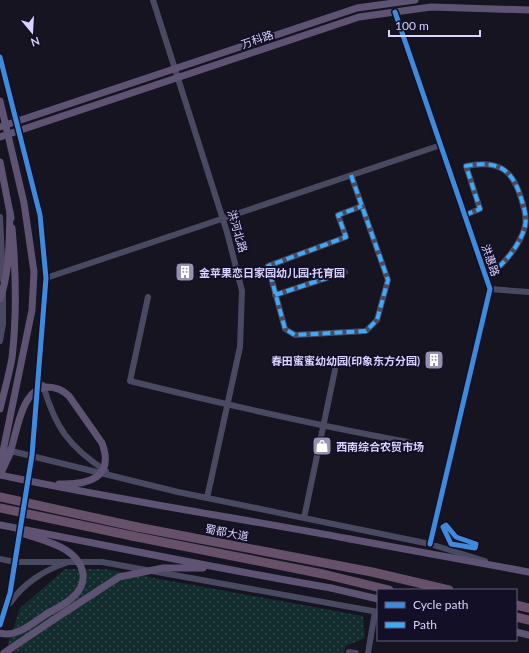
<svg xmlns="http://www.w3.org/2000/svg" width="529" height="653" font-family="Lato,'Noto Sans SC',sans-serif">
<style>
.grass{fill:url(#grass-dots)}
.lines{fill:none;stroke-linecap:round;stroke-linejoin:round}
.minor{stroke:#4a4962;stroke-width:6}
.major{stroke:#5e5373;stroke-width:7}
.highway{stroke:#67516a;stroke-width:9}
.major-bridge{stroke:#5e5373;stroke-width:7}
.highway-bridge{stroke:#67516a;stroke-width:9}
.quiet{stroke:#3fa9f5;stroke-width:4;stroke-dasharray:8 4;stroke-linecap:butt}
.cycleway-casing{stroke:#130f26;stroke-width:8}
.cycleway{stroke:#408adc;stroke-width:5}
.labels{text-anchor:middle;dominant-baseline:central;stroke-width:4;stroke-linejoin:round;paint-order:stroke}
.street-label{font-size:11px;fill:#d9d4ff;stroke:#130f26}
.poi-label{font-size:11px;font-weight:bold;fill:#d9d4ff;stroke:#130f26;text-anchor:start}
</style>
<defs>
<pattern id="grass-dots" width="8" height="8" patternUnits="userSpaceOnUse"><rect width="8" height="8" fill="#132c2d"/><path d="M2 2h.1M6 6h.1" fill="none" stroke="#354a4c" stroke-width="1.8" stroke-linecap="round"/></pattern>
</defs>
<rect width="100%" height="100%" fill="#161421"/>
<!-- grass -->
<path class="grass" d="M65 569H106L363 616 365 638 346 646 344 653H5L20 608Z"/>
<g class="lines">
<!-- minor -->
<path class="minor" d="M153 0 227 232 242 291 240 347 207 498
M395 12 490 289 430 544
M0 57 40 215 46 278 32 455 10 593 0 625
M351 175 388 280 377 320 366 331 295 335 285 329 268 266 346 237 338 215 362 206
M465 215 480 209 466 166C497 160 512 168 521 198 524 207 527 217 525 226 521 244 502 268 486 276
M0 217 3 280
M46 278 441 145
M490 289 529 292
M275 295 345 272
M148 297 130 381C223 404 315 425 408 442
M0 341 3 324V293
M43 385C55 427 69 447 106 471
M7 450 178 492 430 544 485 561
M304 518 335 370
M0 559 15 562H102L378 612
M10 603C23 584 44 570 66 563
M349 653V652L356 653
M368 653 375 612"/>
<!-- major -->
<path class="major" d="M0 127 357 8 415 0
M0 137 359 17 431 7 529 10
M0 162 11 218
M0 409C4 392 9 375 12 358 17 315 16 271 12 228
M350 539 529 572
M331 588 378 599
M516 632 529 635
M0 633C17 638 34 622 48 613
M4 653 53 620"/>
<!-- highway -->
<path class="highway" d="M137 527 372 572 449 590
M132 536 323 574 389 590
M516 605 529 608
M516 617 529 620"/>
<!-- major-bridge -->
<path class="major-bridge" d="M0 101 24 203 34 272 32 310 0 466
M0 299C10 271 9 241 10 212
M0 475C116 500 234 517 350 539
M0 475C3 469 6 462 9 456 17 435 20 389 47 387 56 387 63 390 69 396L102 443C115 478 88 485 59 484
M0 525C110 546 220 569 331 588
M19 532C42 541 79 546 83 574 84 584 79 592 72 598 65 604 56 609 48 613
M53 620 119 577 163 568H203"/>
<!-- highway-bridge -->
<path class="highway-bridge" d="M0 497 137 527
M0 508 132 536"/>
<!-- quiet -->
<path class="quiet" d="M351 175 388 280 377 320 366 331 295 335 285 329 268 266 346 237 338 215 362 206
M465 215 480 209 466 166C497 160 512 168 521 198 524 207 527 217 525 226 521 244 502 268 486 276
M275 295 345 272"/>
<!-- cycleway casing -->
<g class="cycleway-casing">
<path id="cycleway" d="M395 12 490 289 430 544
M0 57 40 215 46 278 32 455 10 593 0 625
M446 525 456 537 476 544 475 548 451 544 443 527Z"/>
</g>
<!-- cycleway -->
<use href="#cycleway" class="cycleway"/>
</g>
<!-- icons -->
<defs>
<g id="building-square" transform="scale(1)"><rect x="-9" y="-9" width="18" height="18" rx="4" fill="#9591b1" stroke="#130f26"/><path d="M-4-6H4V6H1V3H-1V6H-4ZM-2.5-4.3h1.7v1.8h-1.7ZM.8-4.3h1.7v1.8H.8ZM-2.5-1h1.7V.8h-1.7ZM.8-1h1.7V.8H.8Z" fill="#fff"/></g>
<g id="shop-square" transform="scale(1)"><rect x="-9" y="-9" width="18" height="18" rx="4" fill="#9591b1" stroke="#130f26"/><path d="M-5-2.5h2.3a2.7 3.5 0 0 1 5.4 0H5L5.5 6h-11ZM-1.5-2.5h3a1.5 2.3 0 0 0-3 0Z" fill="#fff"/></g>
</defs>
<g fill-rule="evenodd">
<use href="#building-square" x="185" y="272"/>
<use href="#building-square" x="434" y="360"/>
<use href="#shop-square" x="322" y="446"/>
</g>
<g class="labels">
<!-- street labels -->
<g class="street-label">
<text transform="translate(257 39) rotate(-19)">万科路</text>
<text transform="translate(238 231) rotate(74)">洪河北路</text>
<text transform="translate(491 260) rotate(71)">洪惠路</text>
<text transform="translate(227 532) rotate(11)">蜀都大道</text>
</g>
<!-- poi labels -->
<g class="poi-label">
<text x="199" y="272">金苹果恋日家园幼儿园·托育园</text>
<text x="420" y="360" text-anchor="end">春田蜜蜜幼幼园(印象东方分园)</text>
<text x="336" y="446">西南综合农贸市场</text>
</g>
</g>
<!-- legend -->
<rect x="377" y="589" width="140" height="52" fill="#130f26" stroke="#625e7d"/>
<rect x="385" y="602" width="20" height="6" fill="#408adc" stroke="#625e7d"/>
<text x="413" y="609" font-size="12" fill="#d9d4ff">Cycle path</text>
<rect x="385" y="622" width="20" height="6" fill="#3fa9f5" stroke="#625e7d"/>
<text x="413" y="629" font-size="12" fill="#d9d4ff">Path</text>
<!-- north arrow -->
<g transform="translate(32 32) rotate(162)" stroke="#130f26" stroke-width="3" paint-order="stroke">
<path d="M0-3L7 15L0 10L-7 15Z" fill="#d9d4ff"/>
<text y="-6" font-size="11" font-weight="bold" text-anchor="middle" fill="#d9d4ff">N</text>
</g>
<!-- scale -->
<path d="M389 30v6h91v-6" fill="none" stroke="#d9d4ff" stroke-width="2"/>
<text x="395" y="30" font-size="12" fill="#d9d4ff" stroke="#130f26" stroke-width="3" paint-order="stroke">100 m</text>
</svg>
